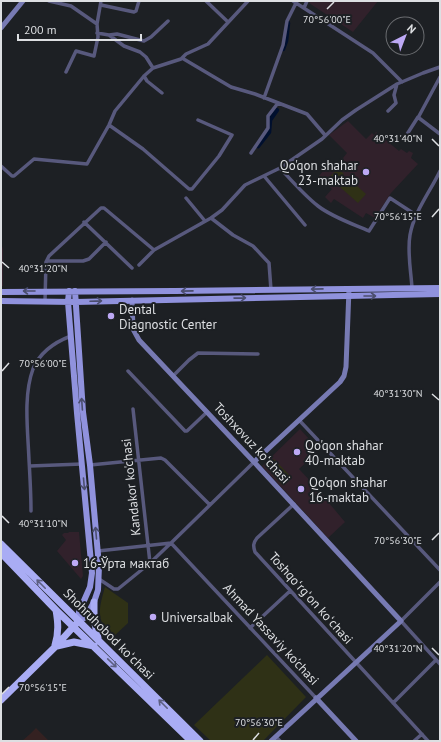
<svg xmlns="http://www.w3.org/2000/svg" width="441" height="742" font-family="'PT Sans',sans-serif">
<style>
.industrial{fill:#342121}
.education{fill:#31212b}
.green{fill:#2f3116}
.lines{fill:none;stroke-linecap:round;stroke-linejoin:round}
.canal{stroke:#000f2e;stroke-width:4.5}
.street{stroke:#58597d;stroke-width:3.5}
.secondary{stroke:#777ab3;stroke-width:5}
.primary{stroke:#9092dd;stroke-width:6}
.highway{stroke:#a9acf4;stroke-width:7}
.oneway{stroke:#4b4e6e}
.oneway2{stroke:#5c5f82}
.ticks{fill:none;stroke:#dddfe2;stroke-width:1.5}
.poi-dot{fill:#bda9f5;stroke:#1d2024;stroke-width:1.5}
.labels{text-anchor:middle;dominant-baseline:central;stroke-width:4;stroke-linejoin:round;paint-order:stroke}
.poi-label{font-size:13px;fill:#dddfe2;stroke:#1d2024;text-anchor:start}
.street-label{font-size:13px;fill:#dddfe2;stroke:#1d2024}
.ticks-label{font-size:10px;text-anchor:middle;fill:#dddfe2;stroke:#1d2024;stroke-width:4;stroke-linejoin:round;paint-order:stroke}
</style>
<rect width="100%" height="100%" fill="#1d2024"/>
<!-- industrial -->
<path class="industrial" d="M36 728 49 741H22L30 734Z"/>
<!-- education -->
<path class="education" d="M310 1H378L353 32 309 3Z
M348 121 366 139 372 133 374 135 376 132 399 151 401 149 407 153 409 151 413 153 411 158 418 164 391 193 375 218 366 213 363 218 334 199 331 203 325 197 332 189 320 179 321 177 319 176 328 165 331 168 333 167 335 168 347 153 329 135Z
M1 243 3 249V286H1Z
M300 429 319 450 299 469 330 502 329 503 345 522 328 538 262 466Z
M69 532H79L83 576 81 579 57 551 66 540 62 535 64 533H68Z"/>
<!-- green -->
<path class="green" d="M338 168 344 174 334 186 327 180Z
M348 178 366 194 358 203 340 187Z
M274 459 291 477 282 485 266 467Z
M105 587 128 603V623L113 637C95 621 99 608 105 587Z
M267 655 306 697 263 741H211L194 725Z"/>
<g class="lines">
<!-- canal -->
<path class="canal" d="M283 49 286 41 288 23
M258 146 269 132 270 120 277 110"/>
<!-- street -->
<path class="street" d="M49 1 71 6 97 24
M206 1 228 22
M293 1 373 53 402 82
M101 5 134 12 136 11 139 1
M304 8 307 1
M97 33 109 35 124 46 140 52 146 57 153 68
M109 35 117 34 144 41 151 37 168 21
M182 58 231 87 255 94 307 114 325 135
M66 72 76 51 94 56 98 37 97 24 101 1
M144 76 147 81 162 93
M440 77 419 116V118L440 134
M264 98 283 45 287 21 296 3
M388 111 396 103 394 95 397 84
M109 125 143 149 189 189H192L219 156 232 135 198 120
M404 139 418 117
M251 153 268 128V116L278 103
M1 166 12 176H14L34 159 87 164 109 125 115 111 144 76 153 68 181 59 186 54 208 44 248 1
M280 168C292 181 304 195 318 206 332 217 353 224 369 231L390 198 416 215
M264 176 305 225
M186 198 205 221
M211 218 233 235 253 246 269 263 271 290
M84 222 132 268
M47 261H83L89 259 106 242
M139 265 154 250
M412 288C411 271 407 252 410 235 414 212 430 192 440 171
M45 301 46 262 49 256 101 208H104L154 250 211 218 222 210 245 185 280 168 322 139 342 120 356 110 397 84 423 73 440 67
M128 371 185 431H187L207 412
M173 376 189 360 198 353 258 354
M133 409 150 563
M299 420 440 570
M90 465 161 458 165 460 210 505
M30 466 82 464
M294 504 257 538C253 543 253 546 255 552L428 741
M31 511C31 494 30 477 29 460 28 432 23 396 33 369 40 352 55 342 71 336
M98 551 171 543 254 462
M99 579 114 589H118L150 563 171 543 316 698
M440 582 401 621 440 664
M250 628 290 591
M393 703 436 660
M276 737 280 741
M414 741 422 734"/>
<!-- secondary -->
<path class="secondary" d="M1 28 23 1
M132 300 133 329 139 340 254 462 401 621 271 741
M254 462 340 382 344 376 346 367 349 289
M316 698 356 741"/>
<!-- primary -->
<path class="primary" d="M69 291 68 302 77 413 92 573 90 587 79 612V621
M75 291 83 412 90 465 99 566 98 590 94 602 86 617 79 621
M1 292 175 291 440 288
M1 301 75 302 440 294"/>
<!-- highway -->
<path class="highway" d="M1 544 200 741
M1 553 56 610 191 741
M94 602V619L98 638
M55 645C59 632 58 622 56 610
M57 646 74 642 94 646
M1 700 55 647 76 624"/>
</g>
<!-- one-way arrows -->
<defs><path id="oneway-shaft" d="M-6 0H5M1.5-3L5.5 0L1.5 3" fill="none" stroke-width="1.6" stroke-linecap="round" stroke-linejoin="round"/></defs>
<g class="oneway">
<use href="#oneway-shaft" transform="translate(317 289) rotate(179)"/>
<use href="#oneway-shaft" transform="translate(29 291) rotate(180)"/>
<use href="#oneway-shaft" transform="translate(187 291) rotate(179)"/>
<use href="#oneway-shaft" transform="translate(370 296)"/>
<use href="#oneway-shaft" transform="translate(240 298) rotate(-1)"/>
<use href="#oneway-shaft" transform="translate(96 301) rotate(-2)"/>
<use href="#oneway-shaft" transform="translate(82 404) rotate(-94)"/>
<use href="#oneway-shaft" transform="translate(84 484) rotate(85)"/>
<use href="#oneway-shaft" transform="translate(96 533) rotate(-95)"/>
</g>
<g class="oneway2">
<use href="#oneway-shaft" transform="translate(41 584) rotate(-135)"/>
<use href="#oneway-shaft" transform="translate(112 663) rotate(44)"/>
<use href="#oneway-shaft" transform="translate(163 704) rotate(-135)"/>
</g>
<!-- ticks -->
<path class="ticks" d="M327 9 334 2M432 139 439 146M432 217 439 209M2 262 9 268M2 371 9 363M432 394 439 400M2 516 9 523M432 540 439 533M432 648 439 655M2 694 9 687M253 740 259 733"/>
<!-- markers -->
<g class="poi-dot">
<circle cx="366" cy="172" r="4"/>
<circle cx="111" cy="316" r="4"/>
<circle cx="297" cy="452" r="4"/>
<circle cx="301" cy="489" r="4"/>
<circle cx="75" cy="563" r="4"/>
<circle cx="153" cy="617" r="4"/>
</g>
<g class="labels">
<!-- poi labels -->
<g class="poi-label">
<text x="358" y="165" text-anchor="end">Qo'qon shahar<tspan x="358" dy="15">23-maktab</tspan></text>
<text x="119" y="309">Dental<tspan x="119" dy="15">Diagnostic Center</tspan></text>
<text x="305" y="445">Qo'qon shahar<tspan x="305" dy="15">40-maktab</tspan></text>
<text x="309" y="482">Qo'qon shahar<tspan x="309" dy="15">16-maktab</tspan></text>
<text x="83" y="563">16-Ўрта мактаб</text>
<text x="161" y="617">Universalbak</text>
</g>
<!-- street labels -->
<g class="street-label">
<text transform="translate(252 443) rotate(47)">Toshxovuz koʻchasi</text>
<text transform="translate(131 487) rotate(-96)">Kandakor ko'chasi</text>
<text transform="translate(311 598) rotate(48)">Toshqoʻrgʻon koʻchasi</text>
<text transform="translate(109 634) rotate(45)">Shohruhobod koʻchasi</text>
<text transform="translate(271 634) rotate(47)">Ahmad Yassaviy ko'chasi</text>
</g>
</g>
<g class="ticks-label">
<text x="327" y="23">70°56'00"E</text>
<text x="398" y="142">40°31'40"N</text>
<text x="398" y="220">70°56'15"E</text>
<text x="43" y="272">40°31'20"N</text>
<text x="43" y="367">70°56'00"E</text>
<text x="398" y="397">40°31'30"N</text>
<text x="43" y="527">40°31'10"N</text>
<text x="398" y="544">70°56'30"E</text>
<text x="398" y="652">40°31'20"N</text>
<text x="43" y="691">70°56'15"E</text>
<text x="259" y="726">70°56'30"E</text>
</g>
<!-- border -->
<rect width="441" height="742" fill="none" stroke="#dddfe2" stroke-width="4"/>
<!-- north arrow -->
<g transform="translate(405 36) rotate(42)"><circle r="19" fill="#1d2024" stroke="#6a6c70"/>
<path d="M0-3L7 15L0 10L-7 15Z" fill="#bda9f5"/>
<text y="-6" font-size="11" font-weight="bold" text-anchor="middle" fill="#dddfe2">N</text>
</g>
<!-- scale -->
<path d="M18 34v6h123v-6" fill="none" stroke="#dddfe2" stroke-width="2"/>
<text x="24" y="34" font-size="12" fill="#dddfe2" stroke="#1d2024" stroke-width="3" paint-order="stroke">200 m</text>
</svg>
